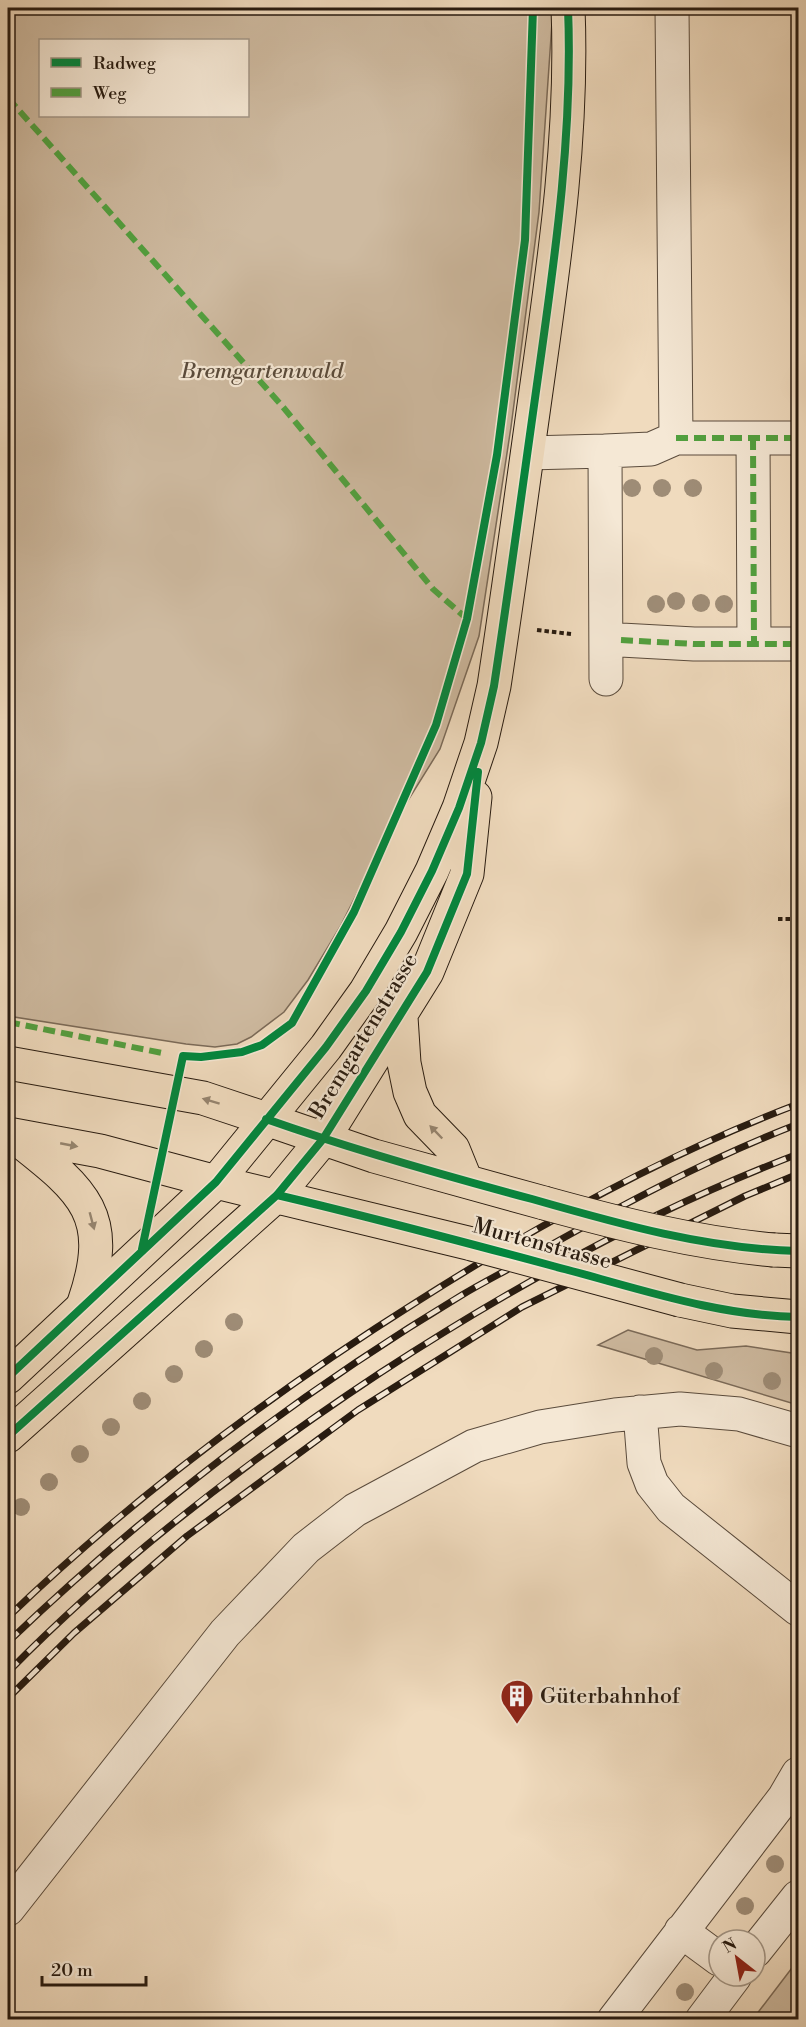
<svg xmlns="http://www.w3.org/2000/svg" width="806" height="2027" font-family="'Libre Bodoni',serif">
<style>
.green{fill:#cebaa0;stroke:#7b6a58;stroke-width:1.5;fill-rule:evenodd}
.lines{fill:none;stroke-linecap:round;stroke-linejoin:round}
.minor-casing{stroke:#5a4b3c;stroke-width:35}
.major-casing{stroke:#281b10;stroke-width:35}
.highway-casing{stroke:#281b10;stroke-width:35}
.path{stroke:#281b10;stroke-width:4;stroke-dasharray:4.5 3;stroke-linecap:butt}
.minor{stroke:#f5e8d5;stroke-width:33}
.major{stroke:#f0dbbe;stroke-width:33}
.highway{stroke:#f0dbbe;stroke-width:33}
.rail-casing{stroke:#281b10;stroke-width:7}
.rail{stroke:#f5e8d5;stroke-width:4.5;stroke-dasharray:14;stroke-linecap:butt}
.major-bridge-casing{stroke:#281b10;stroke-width:35;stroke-linecap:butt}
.major-bridge{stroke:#f0dbbe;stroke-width:33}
.quiet{stroke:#51a13f;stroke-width:6;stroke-dasharray:12 6;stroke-linecap:butt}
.cycleway-casing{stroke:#f5e8d5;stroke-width:11}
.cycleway{stroke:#00873e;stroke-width:8}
.tree{fill:#9e8c76}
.oneway{fill:#968570}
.labels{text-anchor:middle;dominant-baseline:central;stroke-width:4.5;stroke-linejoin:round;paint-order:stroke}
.park-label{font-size:22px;font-style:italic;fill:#5a4b3b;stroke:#f5e8d5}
.street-label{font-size:22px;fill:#281b10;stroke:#f5e8d5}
.poi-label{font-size:22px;fill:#281b10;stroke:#f5e8d5;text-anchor:start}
</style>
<rect width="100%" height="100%" fill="#f0dbbe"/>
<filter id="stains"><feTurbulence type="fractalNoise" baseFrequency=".00333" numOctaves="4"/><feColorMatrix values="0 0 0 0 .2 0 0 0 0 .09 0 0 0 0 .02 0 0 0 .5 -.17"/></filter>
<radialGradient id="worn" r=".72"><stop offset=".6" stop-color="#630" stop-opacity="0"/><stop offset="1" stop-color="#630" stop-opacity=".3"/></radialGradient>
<!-- green -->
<path class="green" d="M8 8H553L539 212 511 427 479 636 440 749 387 834 340 927 308 980 284 1012 251 1037 237 1044 215 1047 186 1044 8 1016ZM40 40H248V116H40Z
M628 1330 697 1350 746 1346 798 1354V1405L598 1345Z
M798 1960V2019H753Z"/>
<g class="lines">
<!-- minor casing -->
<g class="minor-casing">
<path id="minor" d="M676 438H798
M753 438 754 644
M605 451 651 449 676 438 672 8
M528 453 605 451 606 679
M621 640 694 644H798
M640 1412 644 1463 652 1484 671 1508 798 1609
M8 1909 225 1633 306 1548 355 1510 474 1446 540 1427 615 1415 680 1409 739 1414 798 1431
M681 1931 719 1959
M755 1951 798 1897
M614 2020 784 1798 798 1774
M702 2020 735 1976"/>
</g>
<!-- major casing -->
<g class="major-casing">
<path id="major" d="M401 1017 404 1063 410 1092 420 1115 453 1149 466 1181
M266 1119 374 1156 544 1203
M216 1182 472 1244
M774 1250 798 1251
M680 1300 732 1311 798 1317
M8 1377 216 1182 326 1047 366 991 401 932 432 871 459 808 481 743 494 686C510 581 524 476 539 370 556 250 573 129 568 8
M8 1436 277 1195 323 1139 427 972 467 874 475 797"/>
</g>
<!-- highway casing -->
<g class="highway-casing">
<path id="highway" d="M8 1063 203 1098 266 1119
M8 1134 100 1151 216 1182
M15 1137C82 1190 115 1213 84 1303"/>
</g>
<!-- path -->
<path class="path" d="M537 630 571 634
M778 919H798"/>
<!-- minor -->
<use href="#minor" class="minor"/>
<!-- major -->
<use href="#major" class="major"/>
<!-- highway -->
<use href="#highway" class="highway"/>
<!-- rail casing -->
<g class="rail-casing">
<path id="rail" d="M8 1617C133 1497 272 1393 418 1301 539 1224 664 1155 798 1104
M8 1642C146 1510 299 1393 462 1295 485 1281 510 1269 533 1255 620 1206 705 1160 798 1124
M8 1672C120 1558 247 1461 380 1373 512 1287 651 1210 798 1154
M8 1698 74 1633 187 1536 358 1410 522 1307 745 1196 798 1174"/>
</g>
<!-- rail -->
<use href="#rail" class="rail"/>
<!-- major-bridge casing -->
<g class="major-bridge-casing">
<path id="major-bridge" d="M544 1203C620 1224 695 1243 774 1250
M472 1244 680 1300"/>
</g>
<!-- major-bridge -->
<use href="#major-bridge" class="major-bridge"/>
<!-- quiet -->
<path class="quiet" d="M8 98 283 407 433 589 467 619
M676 438H798
M753 438 754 644
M621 640 694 644H798
M8 1022 162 1053"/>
<!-- cycleway casing -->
<g class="cycleway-casing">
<path id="cycleway" d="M266 1119C354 1150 442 1175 532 1199 619 1224 707 1249 798 1251
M277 1195C375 1218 471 1244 568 1270 643 1290 720 1316 798 1317
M142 1249 183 1056 201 1057 242 1052 262 1045 292 1023 354 912 436 725 467 619 497 455 525 240 533 8
M8 1377 216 1182 326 1047 366 991 401 932 432 871 459 808 481 743 494 686C510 581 524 476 539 370 556 250 573 129 568 8
M8 1436 277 1195 323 1139 427 972 467 874 478 772"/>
</g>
<!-- cycleway -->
<use href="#cycleway" class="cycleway"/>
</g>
<!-- trees -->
<g class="tree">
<circle cx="632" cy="488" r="9"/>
<circle cx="662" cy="488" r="9"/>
<circle cx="693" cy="488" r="9"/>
<circle cx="676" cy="601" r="9"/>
<circle cx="701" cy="603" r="9"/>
<circle cx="656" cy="604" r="9"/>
<circle cx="724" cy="604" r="9"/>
<circle cx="234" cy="1322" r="9"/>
<circle cx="204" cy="1349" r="9"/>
<circle cx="654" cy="1356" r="9"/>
<circle cx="714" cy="1371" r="9"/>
<circle cx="174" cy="1374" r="9"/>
<circle cx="772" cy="1381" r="9"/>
<circle cx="142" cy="1401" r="9"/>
<circle cx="111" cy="1427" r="9"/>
<circle cx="80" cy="1454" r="9"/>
<circle cx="49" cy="1482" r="9"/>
<circle cx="21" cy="1507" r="9"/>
<circle cx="775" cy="1864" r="9"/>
<circle cx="745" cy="1906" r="9"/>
<circle cx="685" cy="1992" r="9"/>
</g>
<!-- one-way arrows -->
<defs><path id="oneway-solid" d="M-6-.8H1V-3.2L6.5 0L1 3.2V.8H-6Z" transform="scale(1.5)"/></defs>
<g class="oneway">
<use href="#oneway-solid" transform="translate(211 1101) rotate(-163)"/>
<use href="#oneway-solid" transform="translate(436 1132) rotate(-134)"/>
<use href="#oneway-solid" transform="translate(69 1145) rotate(11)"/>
<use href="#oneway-solid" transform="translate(92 1221) rotate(75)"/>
</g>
<!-- icons -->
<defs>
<g id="building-pin" transform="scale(1.725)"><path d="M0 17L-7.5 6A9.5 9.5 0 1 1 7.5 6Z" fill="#8f2418" stroke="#f5e8d5"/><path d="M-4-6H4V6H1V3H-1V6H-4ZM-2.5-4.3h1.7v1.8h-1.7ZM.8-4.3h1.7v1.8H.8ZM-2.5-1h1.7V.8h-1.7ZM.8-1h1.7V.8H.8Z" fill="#fff"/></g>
</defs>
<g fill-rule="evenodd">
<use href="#building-pin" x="517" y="1696"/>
</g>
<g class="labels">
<!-- park labels -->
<g class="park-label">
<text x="262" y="371">Bremgartenwald</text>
</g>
<!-- street labels -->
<g class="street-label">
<text transform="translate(364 1036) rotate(-59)">Bremgartenstrasse</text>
<text transform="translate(542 1244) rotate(15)">Murtenstrasse</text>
</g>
<!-- poi labels -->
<g class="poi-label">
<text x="540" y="1696">Güterbahnhof</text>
</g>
</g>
<!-- margin -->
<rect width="806" height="2027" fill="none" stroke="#f0dbbe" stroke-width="30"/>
<rect x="9" y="9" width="788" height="2009" fill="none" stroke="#281b10" stroke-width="3"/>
<rect x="15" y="15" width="776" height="1997" fill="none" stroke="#281b10" stroke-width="1.5"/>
<!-- legend -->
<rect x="39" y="39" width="210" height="78" fill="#f5e8d5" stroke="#a39686" stroke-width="1.5"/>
<rect x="51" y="58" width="30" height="9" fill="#00873e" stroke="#a39686" stroke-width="1.5"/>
<text x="93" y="69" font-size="18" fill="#281b10">Radweg</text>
<rect x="51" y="88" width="30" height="9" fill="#51a13f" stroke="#a39686" stroke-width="1.5"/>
<text x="93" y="99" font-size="18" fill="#281b10">Weg</text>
<!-- north arrow -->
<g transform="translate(737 1958) rotate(329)"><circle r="28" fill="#f5e8d5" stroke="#a39686" stroke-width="1.5"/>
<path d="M0-4.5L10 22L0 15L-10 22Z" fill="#8f2418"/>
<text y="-9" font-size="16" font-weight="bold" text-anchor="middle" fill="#281b10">N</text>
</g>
<!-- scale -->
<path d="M42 1976v9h104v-9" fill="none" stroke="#281b10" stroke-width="3"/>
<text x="51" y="1976" font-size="18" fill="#281b10" stroke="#f5e8d5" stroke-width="4.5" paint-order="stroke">20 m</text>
<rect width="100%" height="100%" filter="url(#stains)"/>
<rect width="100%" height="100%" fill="url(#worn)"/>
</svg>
